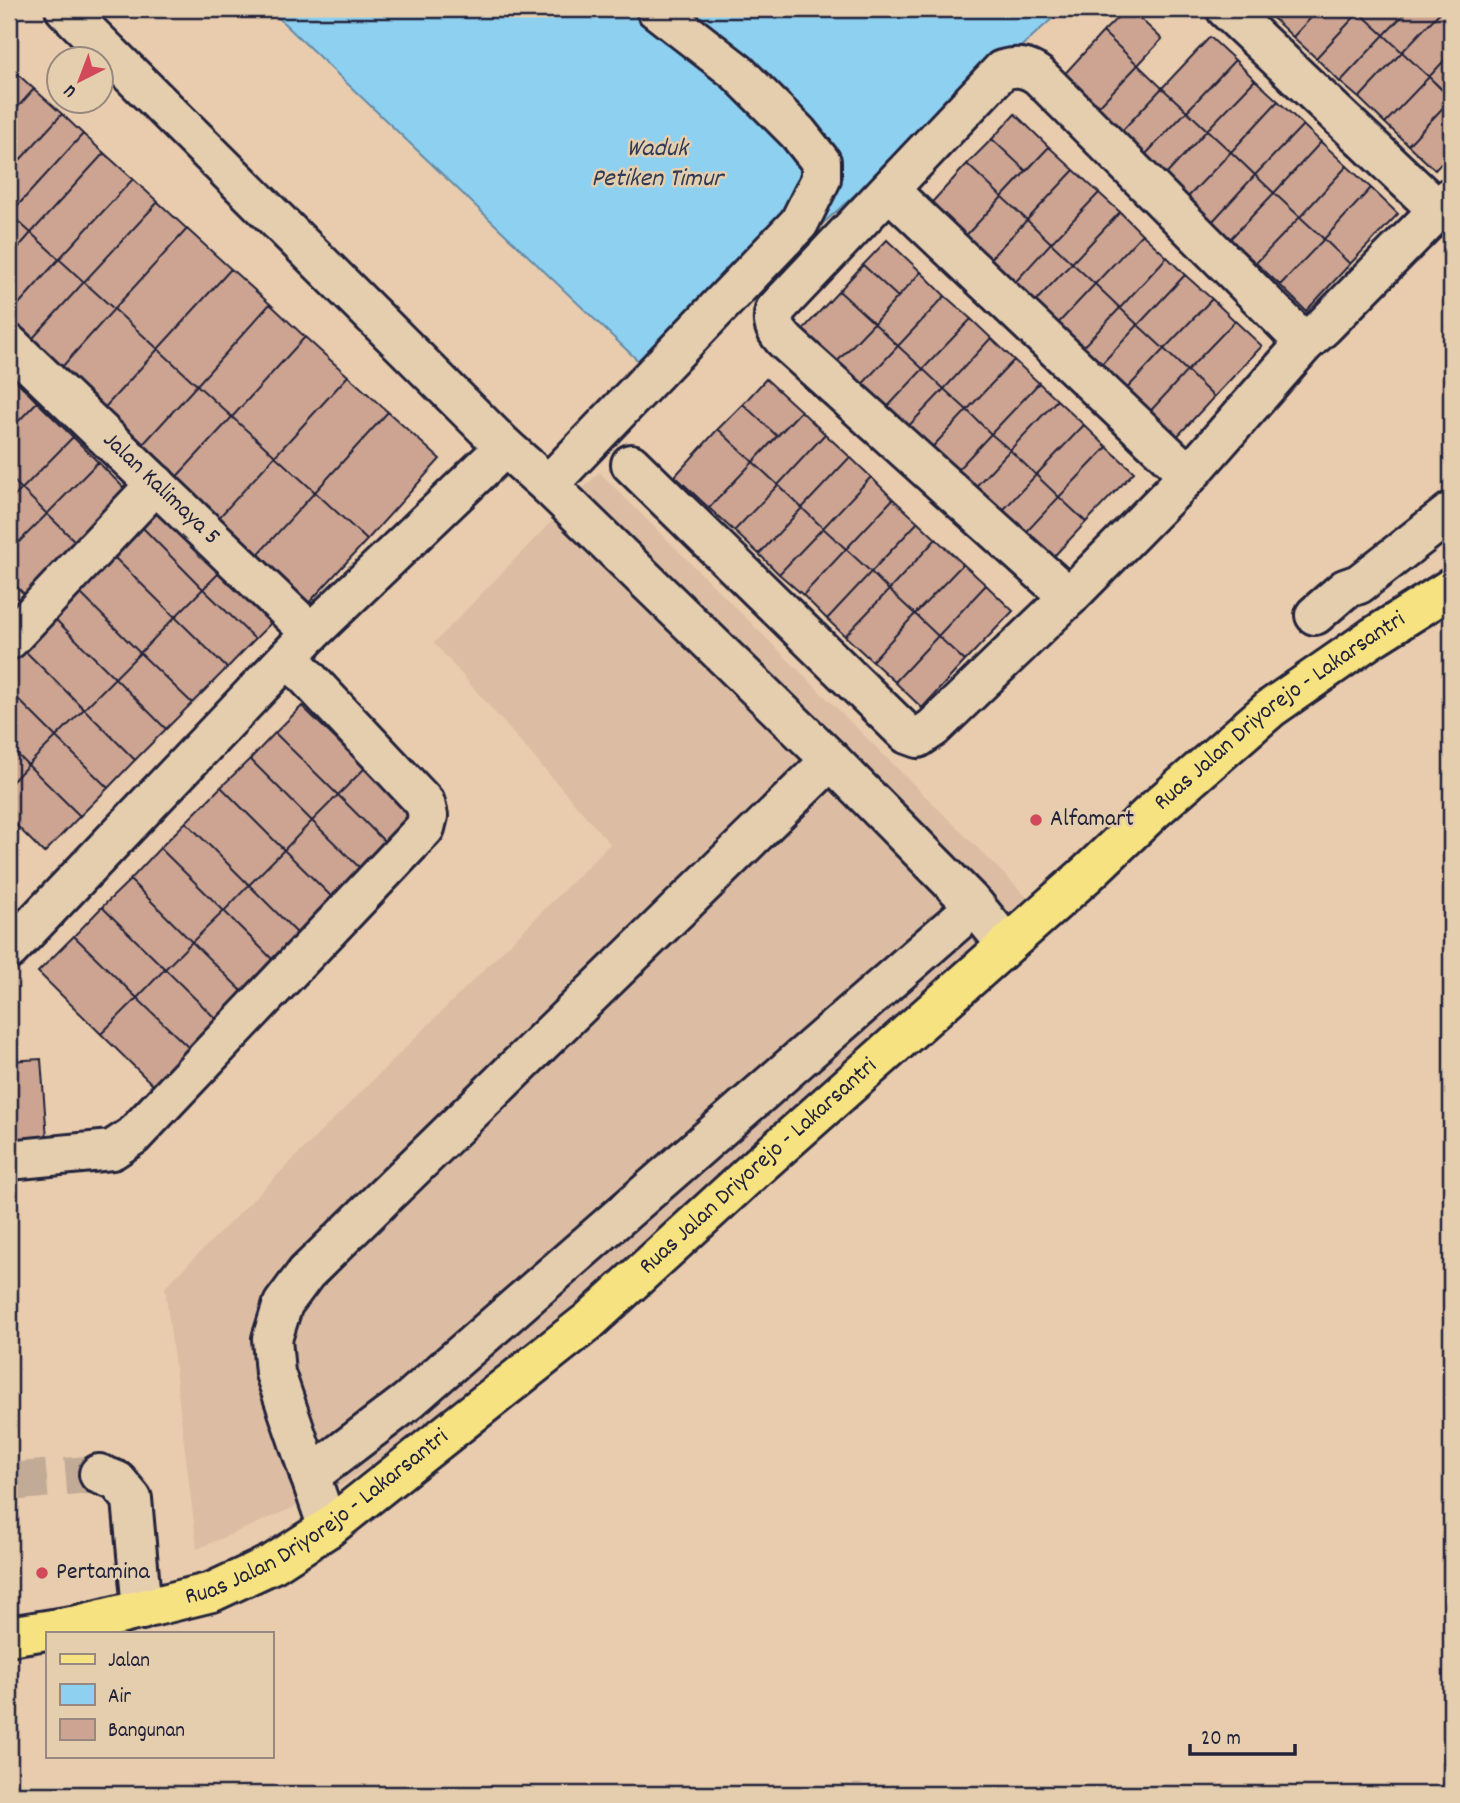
<svg xmlns="http://www.w3.org/2000/svg" width="1460" height="1803" font-family="Dekko,sans-serif">
<style>
.built{fill:#dcbda3}
.water{fill:#8ed0ef;stroke:#638aa7;stroke-width:2}
.building{fill:#cca491;stroke:#22223b;stroke-width:2}
.lines{fill:none;stroke-linecap:round;stroke-linejoin:round}
.minor-tunnel{stroke:#c1aa96;stroke-width:38;stroke-dasharray:38 19;stroke-linecap:butt}
.minor-casing{stroke:#22223b;stroke-width:44}
.major-casing{stroke:#22223b;stroke-width:44}
.minor{stroke:#e5ceae;stroke-width:38}
.major{stroke:#f6e281;stroke-width:38}
.poi-dot{fill:#d1495b;stroke:#e5ceae;stroke-width:2.5}
.labels{text-anchor:middle;dominant-baseline:central;stroke-width:5;stroke-linejoin:round;paint-order:stroke}
.street-label{font-size:24px;fill:#22223b;stroke:#e5ceae}
.poi-label{font-size:24px;fill:#22223b;stroke:#e5ceae;text-anchor:start}
.water-label{font-size:26px;font-style:italic;fill:#323c56;stroke:#e5ceae}
</style>
<rect width="100%" height="100%" fill="#e9ccad"/>
<filter id="ink" filterUnits="userSpaceOnUse"><feTurbulence type="fractalNoise" baseFrequency=".0143" numOctaves="2"/><feDisplacementMap in="SourceGraphic" scale="14" xChannelSelector="R" yChannelSelector="G"/><feConvolveMatrix kernelMatrix="1 2 1 2 8 2 1 2 1" color-interpolation-filters="sRGB"/></filter>
<g filter="url(#ink)">
<!-- built -->
<path class="built" d="M599 472 1041 911 452 1407 337 1489 197 1549 165 1287 610 844 434 643Z"/>
<!-- water -->
<path class="water" d="M269 9H1063L653 375Z"/>
<!-- building -->
<path class="building" d="M1126 9H1130L1162 39 1138 65 1103 32Z
M1280 9H1319L1293 37 1272 17Z
M1319 9H1356L1359 12 1316 58 1293 37Z
M1362 9H1409L1384 35 1359 12Z
M1409 9H1443L1402 52 1384 35Z
M1443 9H1451V53L1429 77 1402 52Z
M1359 12 1384 35 1340 82 1316 58Z
M1103 32 1138 65 1094 111 1060 79Z
M1384 35 1402 52 1359 98 1340 82Z
M1210 37 1235 60 1187 111 1162 88Z
M1402 52 1429 77 1385 123 1359 98Z
M1451 53V98L1429 77Z
M1235 60 1255 80 1207 130 1187 111Z
M1138 65 1162 88 1119 134 1094 111Z
M12 69 34 89 9 117V72Z
M1429 77 1451 99 1408 145 1385 123Z
M1255 80 1278 101 1231 152 1207 130Z
M1162 88 1187 111 1143 157 1119 134Z
M34 89 62 114 9 172V117Z
M1451 99V153L1435 170 1408 145Z
M1278 101 1303 125 1255 175 1231 152Z
M1187 111 1207 130 1164 177 1143 157Z
M62 114 83 134 10 214 9 172Z
M1015 114 1049 147 1026 171 992 139Z
M1303 125 1321 142 1274 193 1255 175Z
M1207 130 1231 152 1187 198 1164 177Z
M83 134 104 153 31 233 10 214Z
M992 139 1026 171 1002 197 967 164Z
M1321 142 1347 166 1300 217 1274 193Z
M1049 147 1074 170 1027 220 1002 197Z
M1231 152 1255 175 1212 222 1187 198Z
M104 153 133 179 59 259 31 233Z
M967 164 1002 197 958 244 924 211Z
M1347 166 1371 188 1324 239 1300 217Z
M1074 170 1099 193 1051 243 1027 220Z
M1255 175 1274 193 1230 239 1212 222Z
M133 179 158 202 84 282 59 259Z
M1371 188 1398 214 1350 264 1324 239Z
M1099 193 1120 212 1072 263 1051 243Z
M1274 193 1300 217 1256 263 1230 239Z
M1002 197 1027 220 983 266 958 244Z
M158 202 187 229 114 309 84 282Z
M1120 212 1142 234 1095 284 1072 263Z
M10 214 31 233 9 258V216Z
M1300 217 1324 239 1280 285 1256 263Z
M1027 220 1051 243 1008 290 983 266Z
M187 229 231 269 158 349 114 309Z
M31 233 59 259 9 315V258Z
M1142 234 1167 257 1120 308 1095 284Z
M1324 239 1350 264 1306 311 1280 285Z
M887 240 921 272 898 297 863 265Z
M1051 243 1072 263 1028 309 1008 290Z
M1167 257 1185 275 1138 325 1120 308Z
M59 259 84 282 23 349 9 336V315Z
M1072 263 1095 284 1051 331 1028 309Z
M863 265 898 297 874 323 839 291Z
M231 269 270 304 197 385 158 349Z
M921 272 945 296 898 346 874 323Z
M1185 275 1212 299 1164 349 1138 325Z
M84 282 114 309 53 377 23 349Z
M1095 284 1120 308 1076 354 1051 331Z
M839 291 874 323 830 369 796 337Z
M945 296 971 319 923 369 898 346Z
M1212 299 1235 321 1187 371 1164 349Z
M270 304 305 337 232 417 197 385Z
M1120 308 1138 325 1094 372 1076 354Z
M114 309 158 349 97 416 53 377Z
M971 319 991 338 944 389 923 369Z
M1235 321 1262 346 1214 397 1187 371Z
M874 323 898 346 855 392 830 369Z
M1138 325 1164 349 1120 396 1094 372Z
M305 337 348 376 275 456 232 417Z
M991 338 1014 360 967 410 944 389Z
M898 346 923 369 879 416 855 392Z
M158 349 197 385 136 452 97 416Z
M1164 349 1187 371 1144 418 1120 396Z
M1014 360 1039 383 991 434 967 410Z
M923 369 944 389 900 435 879 416Z
M1187 371 1214 397 1171 443 1144 418Z
M9 373 37 402 9 431Z
M348 376 388 412 315 492 275 456Z
M766 379 801 411 777 436 743 404Z
M1039 383 1057 400 1010 450 991 434Z
M197 385 232 417 170 484 136 452Z
M944 389 967 410 923 457 900 435Z
M1057 400 1084 425 1036 475 1010 450Z
M37 402 73 437 22 489 9 476V431Z
M743 404 777 436 753 462 718 429Z
M967 410 991 434 948 480 923 457Z
M801 411 825 434 778 485 753 462Z
M388 412 440 459 367 540 315 492Z
M232 417 275 456 214 523 170 484Z
M1084 425 1107 447 1059 497 1036 475Z
M718 429 753 462 709 508 675 476Z
M825 434 850 457 802 508 778 485Z
M991 434 1010 450 966 497 948 480Z
M73 437 98 462 47 514 22 489Z
M1107 447 1134 472 1086 522 1059 497Z
M1010 450 1036 475 992 522 966 497Z
M275 456 315 492 253 560 214 523Z
M850 457 871 477 823 528 802 508Z
M98 462 130 494 79 545 47 514Z
M753 462 778 485 734 531 709 508Z
M1036 475 1059 497 1015 544 992 522Z
M9 476 22 489 9 502Z
M871 477 893 499 846 549 823 528Z
M778 485 802 508 759 554 734 531Z
M22 489 47 514 9 552V502Z
M315 492 367 540 305 607 253 560Z
M1059 497 1086 522 1042 569 1015 544Z
M893 499 918 522 871 572 846 549Z
M166 501 229 563 203 589 141 526Z
M802 508 823 528 779 574 759 554Z
M47 514 79 545 27 597 9 579V552Z
M918 522 936 539 889 590 871 572Z
M141 526 203 589 175 617 112 555Z
M823 528 846 549 803 595 779 574Z
M936 539 963 564 915 614 889 590Z
M846 549 871 572 827 619 803 595Z
M112 555 175 617 140 653 77 590Z
M229 563 280 614 255 639 203 589Z
M963 564 986 585 938 636 915 614Z
M871 572 889 590 845 636 827 619Z
M986 585 1013 611 965 661 938 636Z
M203 589 255 639 227 668 175 617Z
M77 590 140 653 115 678 52 616Z
M889 590 915 614 872 661 845 636Z
M915 614 938 636 895 682 872 661Z
M52 616 115 678 84 709 21 647Z
M175 617 227 668 192 703 140 653Z
M938 636 965 661 922 708 895 682Z
M21 647 84 709 56 737 9 690V659Z
M140 653 192 703 166 729 115 678Z
M115 678 166 729 135 760 84 709Z
M9 690 56 737 28 765 9 746Z
M302 706 365 768 338 795 275 733Z
M84 709 135 760 108 788 56 737Z
M275 733 338 795 312 821 250 759Z
M56 737 108 788 80 816 28 765Z
M9 746 28 765 9 785Z
M250 759 312 821 284 850 221 787Z
M28 765 80 816 44 853 9 818V785Z
M365 768 417 819 389 846 338 795Z
M221 787 284 850 249 885 186 822Z
M338 795 389 846 364 872 312 821Z
M312 821 364 872 336 901 284 850Z
M186 822 249 885 224 911 160 848Z
M160 848 224 911 192 942 130 880Z
M284 850 336 901 300 936 249 885Z
M130 880 192 942 165 969 102 907Z
M249 885 300 936 275 962 224 911Z
M102 907 165 969 137 998 74 936Z
M224 911 275 962 244 993 192 942Z
M74 936 137 998 101 1034 38 972Z
M192 942 244 993 217 1020 165 969Z
M165 969 217 1020 189 1048 137 998Z
M137 998 189 1048 153 1085 101 1034Z
M41 1059 48 1152 15 1154 9 1061Z
M9 1073 15 1154H9Z"/>
<g class="lines">
<!-- minor-tunnel -->
<path class="minor-tunnel" d="M9 1482 99 1474"/>
<!-- minor casing -->
<g class="minor-casing">
<g id="minor">
<path d="M65 9 505 447 548 485 831 760 975 906 1006 944"/>
<path d="M1226 9 1438 210"/>
<path d="M889 190 1189 475"/>
<path id="s1" d="M9 344 311 633"/>
<path d="M631 464 907 734 918 738 933 728 1069 597 1189 475 1305 343 1324 326 1451 197"/>
<path d="M548 485 799 223 821 179V162L798 133 737 72 656 9"/>
<path d="M1069 597 787 343C777 333 771 324 775 310L1002 70C1017 66 1027 67 1039 76L1305 343"/>
<path d="M1315 615 1345 589 1359 584 1451 512"/>
<path d="M9 640 156 484"/>
<path d="M9 950 311 633 505 447"/>
<path d="M9 1160 112 1150 133 1136 425 828 428 816 425 803 289 658"/>
<path d="M99 1474 117 1481 132 1499 142 1610"/>
<path d="M310 1476 407 1402 975 906"/>
<path d="M328 1528 275 1373 272 1339 283 1304 306 1273 831 760"/>
</g>
</g>
<!-- major casing -->
<g class="major-casing">
<g id="major">
<path id="s2" d="M9 1636 78 1625 212 1592 274 1563 328 1528 589 1321 755 1169 1088 873 1152 812 1271 708 1373 637 1451 588"/>
</g>
</g>
<!-- minor -->
<use href="#minor" class="minor"/>
<!-- major -->
<use href="#major" class="major"/>
</g>
</g>
<!-- markers -->
<g class="poi-dot">
<circle cx="1036" cy="820" r="7"/>
<circle cx="42" cy="1573" r="7"/>
</g>
<g class="labels">
<!-- street labels -->
<g class="street-label">
<text stroke="none"><textPath href="#s1" startOffset="210">Jalan Kalimaya 5</textPath></text>
<text stroke="none"><textPath href="#s2" startOffset="1596">Ruas Jalan Driyorejo - Lakarsantri</textPath></text>
<text stroke="none"><textPath href="#s2" startOffset="903">Ruas Jalan Driyorejo - Lakarsantri</textPath></text>
<text stroke="none"><textPath href="#s2" startOffset="336">Ruas Jalan Driyorejo - Lakarsantri</textPath></text>
</g>
<!-- poi labels -->
<g class="poi-label">
<text x="1050" y="820">Alfamart</text>
<text x="56" y="1573">Pertamina</text>
</g>
<!-- water labels -->
<g class="water-label">
<text x="657" y="149">Waduk<tspan x="657" dy="30">Petiken Timur</tspan></text>
</g>
</g>
<!-- margin -->
<rect width="1460" height="1803" fill="none" stroke="#e5ceae" stroke-width="35"/>
<rect x="18" y="18" width="1425" height="1768" fill="none" stroke="#22223b" stroke-width="2.5" filter="url(#ink)"/>
<!-- legend -->
<rect x="46" y="1632" width="228" height="126" fill="#e5ceae" stroke="#978980" stroke-width="2"/>
<rect x="60" y="1654" width="35" height="10" fill="#f6e281" stroke="#978980" stroke-width="2"/>
<text x="108" y="1666" font-size="21" fill="#22223b">Jalan</text>
<rect x="60" y="1684" width="35" height="21" fill="#8ed0ef" stroke="#978980" stroke-width="2"/>
<text x="108" y="1702" font-size="21" fill="#22223b">Air</text>
<rect x="60" y="1719" width="35" height="21" fill="#cca491" stroke="#978980" stroke-width="2"/>
<text x="108" y="1736" font-size="21" fill="#22223b">Bangunan</text>
<!-- north arrow -->
<g transform="translate(80 80) rotate(222)"><circle r="33" fill="#e5ceae" stroke="#978980" stroke-width="2"/>
<path d="M0-5L12 26L0 18L-12 26Z" fill="#d1495b"/>
<text y="-10" font-size="19" font-weight="bold" text-anchor="middle" fill="#22223b">U</text>
</g>
<!-- scale -->
<path d="M1190 1744v10h105v-10" fill="none" stroke="#22223b" stroke-width="3.5"/>
<text x="1201" y="1744" font-size="21" fill="#22223b" stroke="#e5ceae" stroke-width="5" paint-order="stroke">20 m</text>
</svg>
